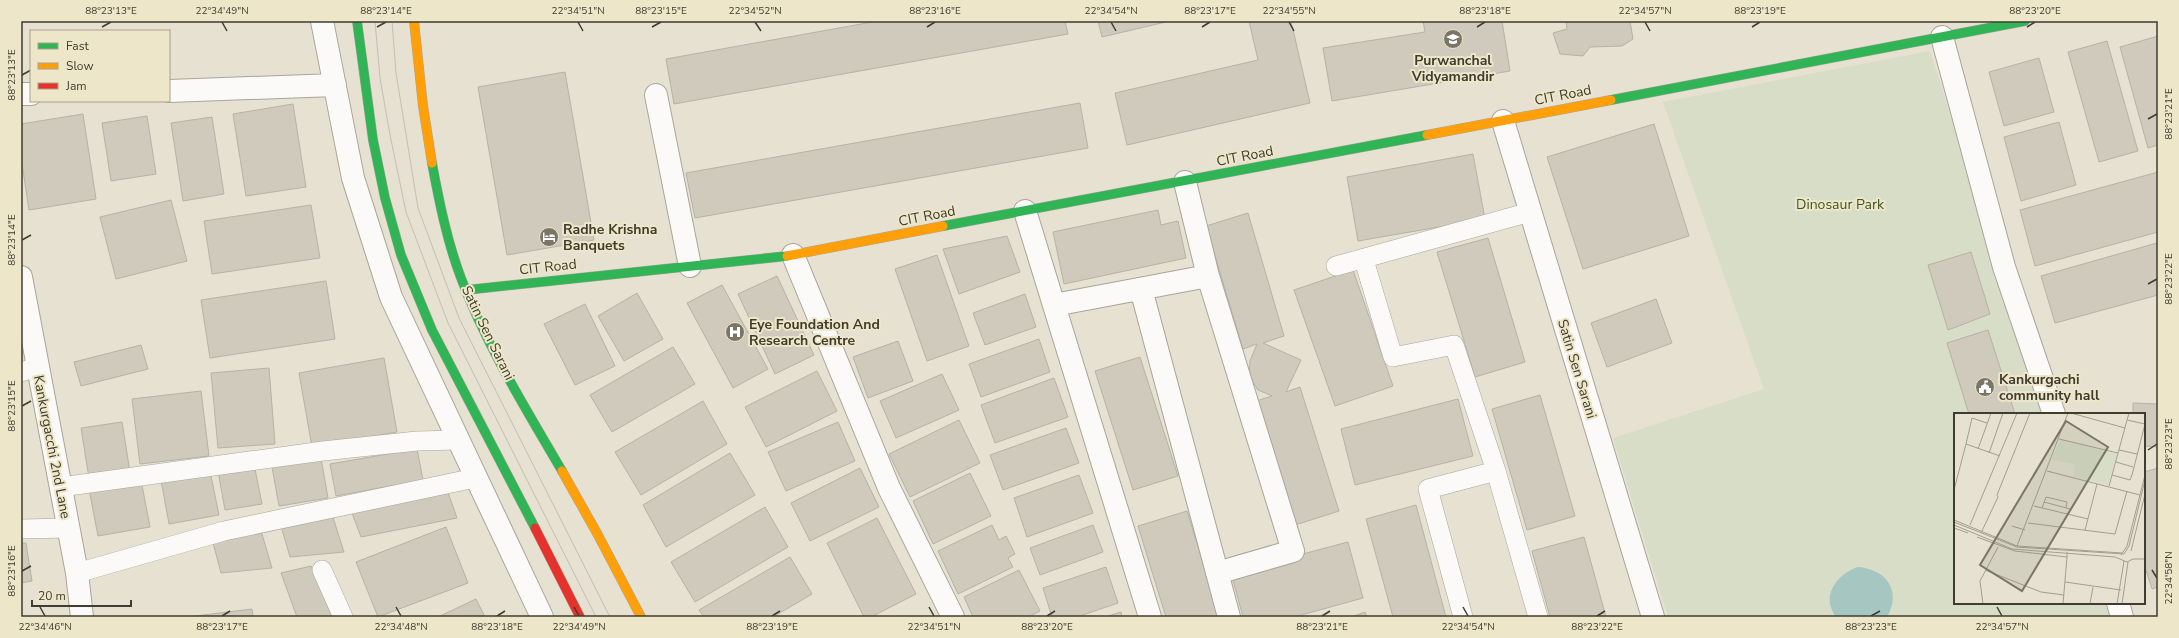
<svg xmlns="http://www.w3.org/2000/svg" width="2179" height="638" font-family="'Nunito Sans',sans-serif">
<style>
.green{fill:#d7ddc7}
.water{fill:#a6c6c2}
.building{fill:#cfcabb;stroke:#b6b2a5}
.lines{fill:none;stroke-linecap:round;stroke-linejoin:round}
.lane-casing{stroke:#a9a598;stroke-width:20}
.street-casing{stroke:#a9a598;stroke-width:24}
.fast-casing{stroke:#a9a598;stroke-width:10}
.slow-casing{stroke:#a9a598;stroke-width:10}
.jam-casing{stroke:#a9a598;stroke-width:10}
.lane{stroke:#fbfaf8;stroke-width:19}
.street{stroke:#fbfaf8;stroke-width:22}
.fast{stroke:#30b455;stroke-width:9}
.slow{stroke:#ff9f0a;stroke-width:9}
.jam{stroke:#e5322d;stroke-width:9}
.tram{stroke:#c1bfbb;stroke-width:1}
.ticks{fill:none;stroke:#3f3c30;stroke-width:1.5}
.labels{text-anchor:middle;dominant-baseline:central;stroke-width:4;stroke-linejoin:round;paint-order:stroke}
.poi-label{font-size:14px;font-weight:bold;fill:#3f3c30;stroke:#eee6c8;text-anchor:start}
.street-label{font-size:14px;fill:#3f3c30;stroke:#eee6c8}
.park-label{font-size:14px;fill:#3f5725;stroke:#eee6c8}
.inset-road{fill:none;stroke:#a39f90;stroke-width:1}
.view{fill:#797668;fill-opacity:0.15;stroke:#797668;stroke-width:2}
.inset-edge{fill:none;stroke:#3f3c30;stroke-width:2}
.neatline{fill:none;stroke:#3f3c30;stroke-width:1.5}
.ticks-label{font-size:10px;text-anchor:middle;fill:#3f3c30}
</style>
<rect width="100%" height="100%" fill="#e6e1d0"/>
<!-- green -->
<path class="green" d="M1930 51 2045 414H1955V603H2105L2110 617H1668L1613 438 1764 389 1663 102Z"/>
<!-- water -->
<path class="water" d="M1858 567C1886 569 1902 591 1887 617H1836C1820 596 1837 574 1858 567Z"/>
<!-- building -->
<path class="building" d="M878 21H1065L1068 34 674 104 666 59Z
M1098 21H1170L1102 37Z
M1249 21H1291L1310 103 1127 145 1115 93 1258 60Z
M1423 21H1502L1510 71 1332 101 1323 48 1425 32Z
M1566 21H1630L1633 39 1622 46 1590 47 1583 56 1560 54 1553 33 1567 29Z
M2158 36V145L2148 148 2120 47Z
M2107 41 2138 151 2099 162 2068 52Z
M2039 58 2054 112 2004 126 1989 72Z
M565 72 594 240 507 255 478 87Z
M1080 103 1088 148 695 218 686 173Z
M293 104 306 187 246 196 233 114Z
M83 114 96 199 29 210 21 157V124Z
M147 116 156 174 111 181 102 123Z
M212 117 224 194 183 201 171 123Z
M2059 122 2076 185 2021 201 2004 137Z
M1654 124 1689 236 1583 269 1547 157Z
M1473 154 1485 219 1358 241 1347 177Z
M2158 172V232L2035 266 2020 210Z
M171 200 187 261 116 279 100 217Z
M311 205 320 258 212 274 204 221Z
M1158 210 1161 225 1178 221 1186 258 1064 284 1053 232Z
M1248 213 1284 336 1263 343 1301 360 1286 392 1300 387 1339 511 1289 527 1250 403 1272 396 1258 390 1249 376 1250 361 1257 344 1243 349 1206 226Z
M1007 236 1020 272 959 294 943 249Z
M1488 238 1525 362 1475 377 1437 252Z
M2157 243 2158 295 2055 323 2041 276Z
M1971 252 1990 314 1948 330 1928 265Z
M937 255 969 346 927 361 895 269Z
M1353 270 1393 386 1335 406 1294 290Z
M777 276 814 355 775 374 738 294Z
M326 281 335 339 210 358 201 300Z
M722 285 768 369 733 388 687 303Z
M637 293 663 339 624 361 598 316Z
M1025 294 1036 327 985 345 973 313Z
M1656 299 1672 343 1607 367 1591 323Z
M585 304 615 366 575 385 544 324Z
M1988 330 2015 414H1969L1947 343Z
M1039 339 1050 372 981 397 969 364Z
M898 341 913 381 868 398 853 357Z
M141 345 148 369 81 386 74 362Z
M673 347 695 384 612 432 590 395Z
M1140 357 1178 476 1133 490 1095 371Z
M384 358 397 432 312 447 299 373Z
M269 368 275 444 218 448 211 373Z
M817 371 837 411 766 447 745 407Z
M942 374 959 410 896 438 880 401Z
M1054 378 1068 417 995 443 981 405Z
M201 391 209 456 140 464 132 399Z
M1540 395 1575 516 1527 530 1492 409Z
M1458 399 1473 456 1355 485 1341 429Z
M703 401 727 444 641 495 615 452Z
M2133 403 2158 404V447L2144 446V414H2133Z
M959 420 980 463 910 497 889 454Z
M122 422 130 472 89 478 81 428Z
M838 422 855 461 786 491 768 452Z
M1066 428 1079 463 1003 490 990 455Z
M417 449 423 480 336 496 330 464Z
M730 453 755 495 666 547 643 505Z
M321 458 328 498 279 506 272 467Z
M254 464 262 504 225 510 218 471Z
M860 468 879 507 810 541 791 503Z
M2158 468V587L2152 589 2144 564V472Z
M210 471 219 515 169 524 161 480Z
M970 473 991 516 933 544 913 501Z
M1079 475 1093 513 1027 537 1014 498Z
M141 480 150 527 98 536 89 489Z
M445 484 457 518 361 537 352 513Z
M1416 505 1446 617H1393L1366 519Z
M765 507 788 547 695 602 671 562Z
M330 508 344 552 290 557 279 519Z
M1187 511 1220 617H1166L1138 526Z
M877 518 916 594 871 617H864L827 543Z
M259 524 272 568 221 573 211 535Z
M992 525 999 540 1006 536 1015 554 1008 558 1013 567 958 594 938 551Z
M1093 525 1103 552 1040 575 1030 548Z
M446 527 468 583 378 617 356 562Z
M1584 537 1606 617H1550L1532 551Z
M1348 542 1363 598 1294 617H1243L1231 573Z
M21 543H26L32 581 21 583Z
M790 557 812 594 773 617H704L699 610Z
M311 566 332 617H297L281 573Z
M1106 567 1118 603 1077 617H1052L1043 588Z
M1019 570 1040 611 1028 617H973L964 597Z
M476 599 485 617H438Z
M252 609 253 617H187Z
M1121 612 1122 617H1105Z
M1365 612 1367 617H1351Z"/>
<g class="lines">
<!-- lane casing -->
<g class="lane-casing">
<path id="lane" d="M1364 260 1393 357 1454 345 1496 471
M1336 266 1530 212
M21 372 37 367
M61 487 323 451 417 441 458 440
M21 529 68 528
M322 570 343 617
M77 573 224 531 475 478
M1463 617 1428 489 1496 471 1538 617"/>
</g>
<!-- street casing -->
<g class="street-casing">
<path id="street" d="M322 21 353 178 391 297 542 617
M1942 37 2004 267 2054 414
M169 91 335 85
M21 94H31
M656 95 690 266
M1503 121 1653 617
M1185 182 1208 276
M1025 211 1150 617
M793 255 889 488 953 617
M21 277 77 573 82 617
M1141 289 1229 617
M1054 305 1208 276 1293 551 1217 573
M2118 603 2122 617"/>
</g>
<!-- fast casing -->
<g class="fast-casing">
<path id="fast" d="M357 21 373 140 385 198 401 255 432 330 535 528
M1611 100 2025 21
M432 163C439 201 447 241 461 278 486 345 526 409 562 471
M943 226 1427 135
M466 290 787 256"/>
</g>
<!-- slow casing -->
<g class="slow-casing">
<path id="slow" d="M414 21 423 106 432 163
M1427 135 1611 100
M787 256 943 226
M562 471 598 535 641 617"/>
</g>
<!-- jam casing -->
<g class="jam-casing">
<path id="jam" d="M535 528 580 617"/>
</g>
<!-- lane -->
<use href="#lane" class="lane"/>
<!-- street -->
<use href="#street" class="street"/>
<!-- fast -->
<use href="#fast" class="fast"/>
<!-- slow -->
<use href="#slow" class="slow"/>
<!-- jam -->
<use href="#jam" class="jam"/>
<!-- tram -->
<path class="tram" d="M375 21 380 78 390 135 406 212 448 323 596 617
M392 21 396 73 418 208 459 318 610 617"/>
</g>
<!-- ticks -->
<path class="ticks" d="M222 22 227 31M578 22 583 31M755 22 761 31M1111 22 1116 31M1289 22 1294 31M1645 22 1650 31M102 27 111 22M377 27 386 22M652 27 661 22M927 27 935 22M1202 27 1210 22M1477 27 1485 22M1752 27 1760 22M2027 27 2035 22M22 75 31 70M2148 119 2157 114M22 240 31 235M2148 284 2157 279M22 406 31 401M2148 450 2157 444M2152 570 2157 578M22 571 31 566M40 607 45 616M396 607 401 616M574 607 579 616M929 607 934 616M1463 607 1468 616M1997 607 2002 616M222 616 230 611M497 616 505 611M772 616 780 611M1047 616 1055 611M1322 616 1330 611M1597 616 1605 611M1871 616 1880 611"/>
<!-- icons -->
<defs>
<g id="school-disc" transform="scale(1)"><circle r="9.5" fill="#797668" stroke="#eee6c8"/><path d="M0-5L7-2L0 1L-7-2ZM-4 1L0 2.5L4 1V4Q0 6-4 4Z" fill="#fff"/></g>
<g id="hotel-disc" transform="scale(1)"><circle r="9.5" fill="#797668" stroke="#eee6c8"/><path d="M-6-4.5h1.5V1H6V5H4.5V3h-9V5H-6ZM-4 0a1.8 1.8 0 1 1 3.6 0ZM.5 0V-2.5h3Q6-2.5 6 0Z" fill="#fff"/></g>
<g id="hospital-disc" transform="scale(1)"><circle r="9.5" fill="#797668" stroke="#eee6c8"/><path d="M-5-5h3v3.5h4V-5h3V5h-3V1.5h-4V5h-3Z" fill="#fff"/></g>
<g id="civic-disc" transform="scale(1)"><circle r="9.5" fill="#797668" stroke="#eee6c8"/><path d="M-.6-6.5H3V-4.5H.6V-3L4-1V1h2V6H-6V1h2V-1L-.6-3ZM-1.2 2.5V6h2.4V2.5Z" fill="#fff"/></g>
</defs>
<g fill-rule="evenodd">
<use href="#school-disc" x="1453" y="39"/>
<use href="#hotel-disc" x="549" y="237"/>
<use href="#hospital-disc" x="735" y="332"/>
<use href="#civic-disc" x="1985" y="387"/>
</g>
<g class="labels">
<!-- poi labels -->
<g class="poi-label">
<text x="1453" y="60" text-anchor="middle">Purwanchal<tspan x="1453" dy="16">Vidyamandir</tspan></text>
<text x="563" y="229">Radhe Krishna<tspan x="563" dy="16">Banquets</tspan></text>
<text x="749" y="324">Eye Foundation And<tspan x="749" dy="16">Research Centre</tspan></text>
<text x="1999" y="379">Kankurgachi<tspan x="1999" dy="16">community hall</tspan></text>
</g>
<!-- street labels -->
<g class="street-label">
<text transform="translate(1563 95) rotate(-11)">CIT Road</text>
<text transform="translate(1245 156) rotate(-11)">CIT Road</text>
<text transform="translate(927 216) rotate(-11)">CIT Road</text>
<text transform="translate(548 267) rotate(-6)">CIT Road</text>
<text transform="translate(488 333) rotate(64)">Satin Sen Sarani</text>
<text transform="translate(1577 369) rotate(73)">Satin Sen Sarani</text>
<text transform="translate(52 447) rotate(79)">Kankurgacchi 2nd Lane</text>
</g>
<!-- park labels -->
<g class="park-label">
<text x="1840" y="204">Dinosaur Park</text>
</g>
</g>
<!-- overview -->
<g transform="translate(1954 413)">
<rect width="191" height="191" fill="#e6e1d0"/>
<path d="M106 27 163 41 154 72 119 63 121 51 98 47Z" fill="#d7ddc7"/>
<path class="inset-road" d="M117 0 171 15M105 26 164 40M12 31 18 5 33 10M24 36 37 0M165 37 183 41M35 40 49 0M162 49 179 54M93 58 186 82M158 62 176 67 178 62 191 11 173 7M155 73 175 0M0 77 12 31 46 43M90 89 116 96M80 93 134 106M88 95 92 84 113 89 112 95M0 107 63 133 168 140M0 109 63 134 170 141 175 133 191 67M74 110 161 121 173 78M0 112 58 136 161 144 173 149 179 146H191M16 112 63 0M58 113 71 117M0 115 14 120M131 117 143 71M27 120 44 84 43 82 76 0M23 124 61 138 113 144V139M63 133 114 0M177 138 191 81M167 142 173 133 191 62M31 157 87 179 110 182M111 169 167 177M29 191 26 168 44 134M109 191 113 144M136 191 139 174M163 191 170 148M168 191 174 149"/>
<path class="view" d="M112 8 154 34 68 178 26 152Z"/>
<rect width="191" height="191" class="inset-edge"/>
</g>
<!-- border -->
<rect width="2179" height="638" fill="none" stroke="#eee6c8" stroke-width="44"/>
<!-- legend -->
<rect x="30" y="30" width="140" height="72" fill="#eee6c8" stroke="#a8a28b"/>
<rect x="38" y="43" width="20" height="6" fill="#30b455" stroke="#a8a28b"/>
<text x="66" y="50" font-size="12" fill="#3f3c30">Fast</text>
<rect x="38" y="63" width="20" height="6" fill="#ff9f0a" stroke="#a8a28b"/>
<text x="66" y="70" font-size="12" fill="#3f3c30">Slow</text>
<rect x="38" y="83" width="20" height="6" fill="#e5322d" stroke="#a8a28b"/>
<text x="66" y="90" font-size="12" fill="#3f3c30">Jam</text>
<!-- scale -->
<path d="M32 600v6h99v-6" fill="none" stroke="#3f3c30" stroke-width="2"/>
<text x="38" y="600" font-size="12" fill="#3f3c30" stroke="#eee6c8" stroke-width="3" paint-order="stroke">20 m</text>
<rect x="22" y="22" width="2135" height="594" class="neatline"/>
<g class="ticks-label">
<text x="111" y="14">88°23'13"E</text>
<text x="222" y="14">22°34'49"N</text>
<text x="386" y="14">88°23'14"E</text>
<text x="578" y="14">22°34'51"N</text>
<text x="661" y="14">88°23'15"E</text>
<text x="755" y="14">22°34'52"N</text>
<text x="935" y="14">88°23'16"E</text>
<text x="1111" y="14">22°34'54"N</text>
<text x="1210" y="14">88°23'17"E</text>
<text x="1289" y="14">22°34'55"N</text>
<text x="1485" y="14">88°23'18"E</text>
<text x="1645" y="14">22°34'57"N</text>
<text x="1760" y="14">88°23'19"E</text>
<text x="2035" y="14">88°23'20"E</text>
<text transform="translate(11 75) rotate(-90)" y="4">88°23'13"E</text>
<text transform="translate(2168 114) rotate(-90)" y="4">88°23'21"E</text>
<text transform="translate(11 240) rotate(-90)" y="4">88°23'14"E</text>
<text transform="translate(2168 279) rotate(-90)" y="4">88°23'22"E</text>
<text transform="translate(11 406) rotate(-90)" y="4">88°23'15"E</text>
<text transform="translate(2168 444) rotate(-90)" y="4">88°23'23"E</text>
<text transform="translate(11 571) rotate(-90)" y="4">88°23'16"E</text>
<text transform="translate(2168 578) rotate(-90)" y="4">22°34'58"N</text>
<text x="45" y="630">22°34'46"N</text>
<text x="222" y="630">88°23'17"E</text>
<text x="401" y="630">22°34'48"N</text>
<text x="497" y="630">88°23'18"E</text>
<text x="579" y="630">22°34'49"N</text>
<text x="772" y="630">88°23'19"E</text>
<text x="934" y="630">22°34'51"N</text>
<text x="1047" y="630">88°23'20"E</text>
<text x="1322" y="630">88°23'21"E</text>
<text x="1468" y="630">22°34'54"N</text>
<text x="1597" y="630">88°23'22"E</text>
<text x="1871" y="630">88°23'23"E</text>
<text x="2002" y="630">22°34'57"N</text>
</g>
</svg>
